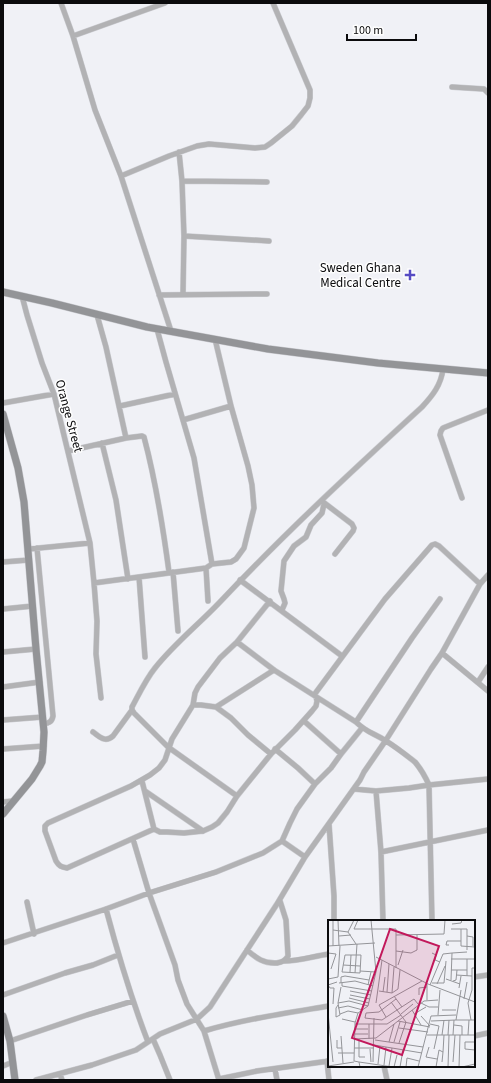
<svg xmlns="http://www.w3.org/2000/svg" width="491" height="1083" font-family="'Source Sans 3',sans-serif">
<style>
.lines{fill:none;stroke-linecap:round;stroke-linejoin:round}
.street-casing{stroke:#cbccd1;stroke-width:6}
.secondary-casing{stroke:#cbccd1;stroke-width:8}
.street{stroke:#b2b2b4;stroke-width:5}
.secondary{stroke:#939497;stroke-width:7}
.poi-dot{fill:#564bc3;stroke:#fefefe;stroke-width:1.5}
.labels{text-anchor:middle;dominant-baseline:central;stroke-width:3;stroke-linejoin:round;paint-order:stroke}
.poi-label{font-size:13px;fill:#0b0b0d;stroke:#fefefe;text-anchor:end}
.street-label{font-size:13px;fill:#0b0b0d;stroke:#fefefe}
.inset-road{fill:none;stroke:#949599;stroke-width:1}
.view{fill:#c2185b;fill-opacity:0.15;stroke:#c2185b;stroke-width:2}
.inset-edge{fill:none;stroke:#0b0b0d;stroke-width:2}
</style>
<rect width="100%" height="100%" fill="#f0f1f6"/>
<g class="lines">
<!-- street casing -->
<g class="street-casing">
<path id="street" d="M61 3 73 36 95 110 121 176 171 331
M73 36 165 3
M452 87 484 89 488 93
M179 152 182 181 184 236 183 294
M121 176 169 156 197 146 209 144 255 148 265 147 271 143 292 126 301 115 308 106 310 98V90L273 3
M182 181 267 182
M184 236 269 241
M159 295 267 294
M22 296 27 315 42 363 54 394 90 543 94 583 97 621 96 654 101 698
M97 315 106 347 126 438 142 436 144 437C156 482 163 527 169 572
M3 403 54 394
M120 406 175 394
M183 420 231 406
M102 443 116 500 128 579
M68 451 126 438
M462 498 440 435 441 431 443 428 488 410
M323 502 352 524 354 528 353 531 335 554
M37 548 53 716C52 722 49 723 43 724
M29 549 90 543
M3 562 29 560
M212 564 231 562 236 559 244 548 254 508 252 485 248 466 231 406 215 339
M206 568 208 601
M173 572 178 631
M139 577 145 657
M240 580 342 656
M94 583 206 568 212 564 194 458 166 362 157 329
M3 609 33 606
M282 610 285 603 284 599 281 591 284 561 294 546 306 537 311 525 322 513 324 504
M237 642 274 670 356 722C367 733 374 733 386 741 396 747 406 755 415 762 421 769 425 776 429 785L432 921
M3 652 36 649
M442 653 488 691
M478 682 488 667
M3 687 40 682
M314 695 385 599 432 545 435 544 439 546 480 584
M193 705H201L216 707 231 718 248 735 271 754
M216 707 274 670
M3 720 43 717
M304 721 341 754
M356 722 412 638 440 599
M93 732C100 737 105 743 113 736L132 710
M3 749 44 746
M275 749 298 768 315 784
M142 781 154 829 160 832H167L184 833 203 831 212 827 218 823 227 812 237 796 271 754 295 730 312 711 316 706 317 701 316 697
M354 789 376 791 409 788 429 785 488 779
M145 791 203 831
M376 791 381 852 383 921
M237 796 168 747 134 713 132 710V707C139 694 146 679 155 668 174 644 198 625 219 603 284 534 353 470 422 407 433 395 441 385 443 369
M3 802 13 801
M329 824 334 896V921
M154 829 67 868C61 867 59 866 56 861L45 831V826L48 823 131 786 150 775 159 768 165 760 172 739 193 705 195 693 198 687 220 658 237 642 270 601
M133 839 149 893 175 965 178 980 187 1004 204 1031 219 1080
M282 841 305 857
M381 852 488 830
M27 902 34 934
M106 909C118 954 131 998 148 1042
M3 943 106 909 149 893 216 872 263 853 282 841 290 823 297 809 315 784 331 768 341 754 362 728
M247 950C256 958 264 964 277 963 282 962 285 961 288 956L286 920 280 901
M284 961C300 961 314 956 329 954
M474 977 488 975
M3 995 65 973 93 965 118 955
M204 1031C245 1019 287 1013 329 1006
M474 1036 488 1033
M153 1039 160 1055 170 1080
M10 1041 87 1015 133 1001
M327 1061 329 1080
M3 1066 13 1062
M384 1066 387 1080
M275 1069 277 1080
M60 1074 62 1080
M219 1079 257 1071 329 1061
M36 1080 92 1065 136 1050 160 1034 197 1019 210 1007 277 904 305 857 360 780 364 772 386 740 431 669 442 653 480 584 488 575"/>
</g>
<!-- secondary casing -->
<g class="secondary-casing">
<path id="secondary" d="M3 292 52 303 147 327 268 349 378 363 488 373
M3 414 18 468 24 502 36 649 44 732 43 751 42 762 40 766 32 779 3 814
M3 1016 10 1041 15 1080"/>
</g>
<!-- street -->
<use href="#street" class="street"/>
<!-- secondary -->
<use href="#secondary" class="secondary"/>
</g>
<!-- markers -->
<path class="poi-dot" d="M408 269h4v4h4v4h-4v4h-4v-4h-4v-4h4z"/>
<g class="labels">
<!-- poi labels -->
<g class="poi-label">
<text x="401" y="268">Sweden Ghana<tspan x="401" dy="15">Medical Centre</tspan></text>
</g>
<!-- street labels -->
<g class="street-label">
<text transform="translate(69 416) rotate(75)">Orange Street</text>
</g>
</g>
<!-- overview -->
<g transform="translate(328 920)">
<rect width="147" height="147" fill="#f0f1f6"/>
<path class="inset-road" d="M5 0V26M10 0 11 26M30 0 26 9H68V48M124 4 133 3 134 0M123 9H139V16M133 9V26L147 27M5 10 20 12 28 24M20 12 26 0M68 15 116 14 117 0M11 16 23 15M121 25H118L119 21H133M0 26 47 23M139 30V16L145 17V26M68 31 83 33 89 30V15M0 33 8 34 3 49M104 33 108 35 107 40 112 42M17 35H33L32 53 14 52ZM48 37 100 64 147 82M123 39H147M139 39V56M15 45 32 46M70 45 75 30M147 48H144V70L140 83 143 100H147M123 50H139M32 51 48 52M22 52 23 35M27 53 29 24M128 55 144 56M0 59 10 57 12 26M118 59 132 64M123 60 124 33 139 32M125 61 128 60 129 50M11 63 27 61 45 66M13 63V57L17 56 41 60M14 63V66L44 71M104 63H116L118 41M109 64 117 46M40 65 43 52M102 65 115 34 124 33M131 68 133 56M133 70 128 100H143M22 71 43 75M51 71 64 73 66 47M55 72 57 57M59 72 61 44M64 73 70 69 72 50M22 75 42 79M91 75V68L99 67M66 76 74 87M21 78 41 83M68 79 51 92 38 93 37 98 54 100 69 90M136 79 139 62M99 80V64M63 82 78 102 71 123M10 83 13 67M48 83 54 40M93 83 101 87H110M5 84 6 68H2L0 65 9 62M10 85 8 88V97L12 95 10 83 21 81 40 86M40 86 48 52 43 0M10 88 20 86 35 90M69 90 86 79 90 84M84 90 93 105M114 90H128M0 93 5 142M12 94 20 91 30 93M73 94 85 84M86 94 98 87M110 95 112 70M93 96 102 106M58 97 51 85 94 61M14 99 27 102M70 101 102 107M103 101 128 100M27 104H59L73 95M102 104 111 106 106 129M126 105 134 106V115M71 108 100 112M27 109H40M27 114H40M99 115H147M114 115 116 100M120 115 121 100M125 115 126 100M140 115 141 100M13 116 15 143M26 119 48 118 96 81 110 80M31 119V137H37M41 119V104M9 120V128H14M47 120 95 127M61 122 66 104M66 122 72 102M147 122H137V129L147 130M46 125 94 133M101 127 98 137 109 139M26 128H46M42 129 43 142M115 132 116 115M10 133H26M31 142 65 147M45 142 46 98M125 142 127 115M50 144 52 126M56 145 58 127M0 146 26 142M61 146 64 128M32 147 31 142 26 141 27 103 30 93 40 86M66 147 69 135M72 147 75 130M78 147 79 138 91 141M90 147 103 96 128 95M108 147 111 130 115 132 114 142M120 147 121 115M131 147 132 115M134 147 147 144"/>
<path class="view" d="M62 9 111 26 74 135 24 118Z"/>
<rect width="147" height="147" class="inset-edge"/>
</g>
<!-- border -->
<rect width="491" height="1083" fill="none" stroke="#0b0b0d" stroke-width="8"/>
<!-- scale -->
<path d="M347 34v6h69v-6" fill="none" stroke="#0b0b0d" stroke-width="2"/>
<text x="353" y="34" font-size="12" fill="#0b0b0d" stroke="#fefefe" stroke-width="3" paint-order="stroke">100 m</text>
</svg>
